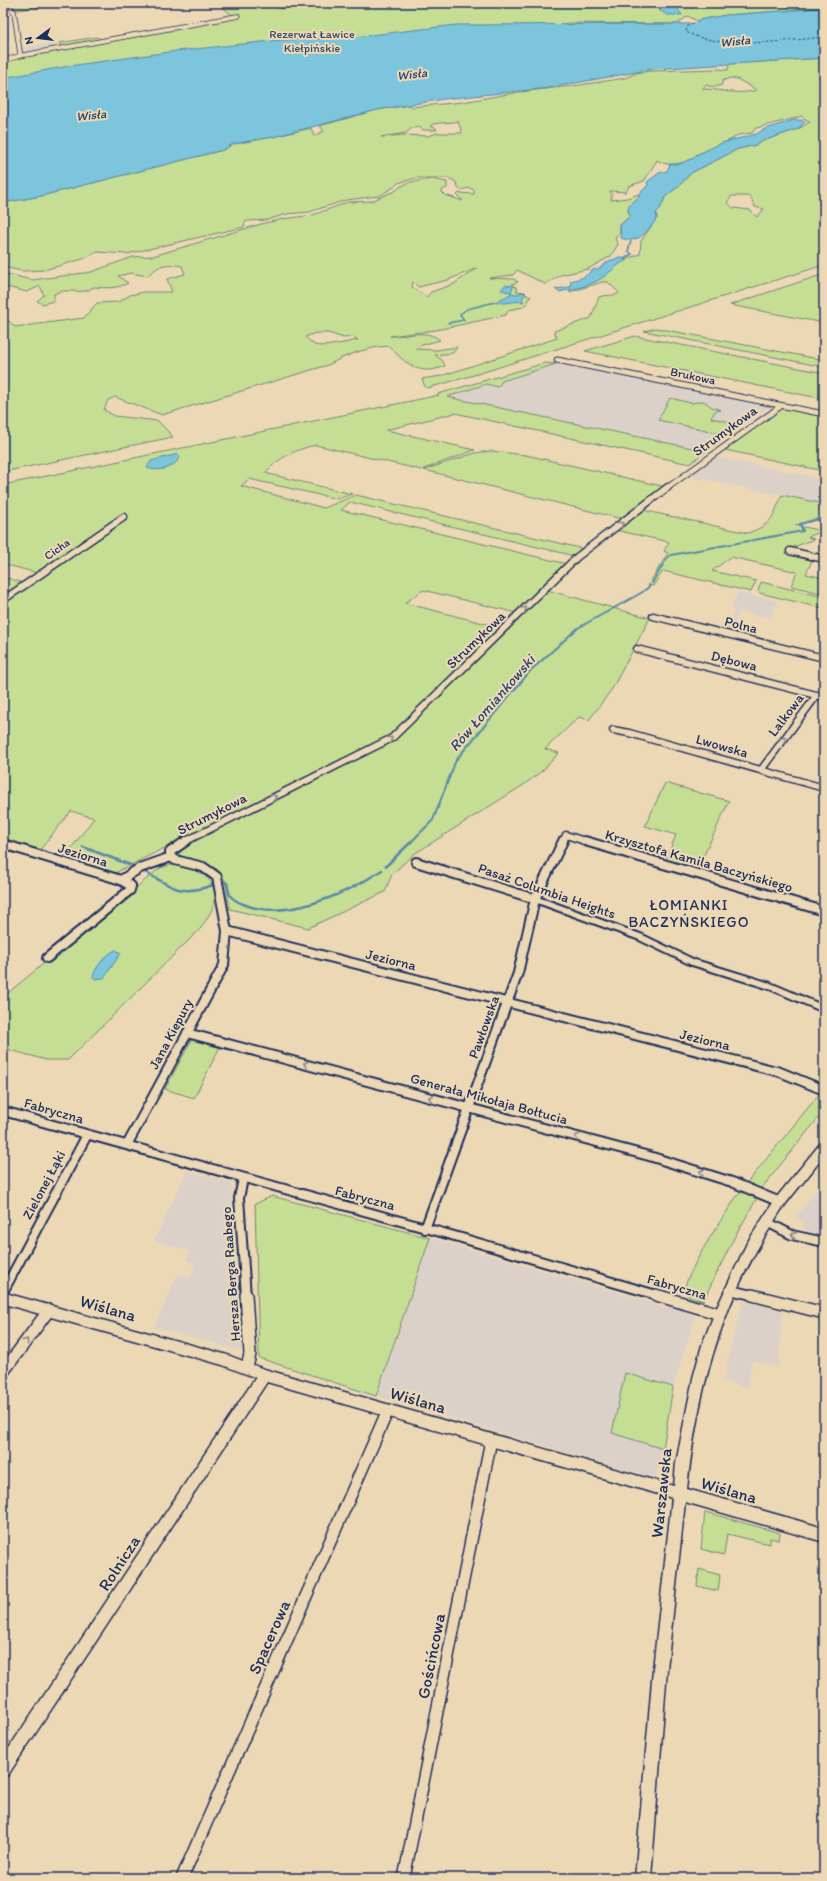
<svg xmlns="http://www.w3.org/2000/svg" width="827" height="1881" font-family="Itim,sans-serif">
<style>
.built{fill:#dbd1c8}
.green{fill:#c6de93;stroke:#708678;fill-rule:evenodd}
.water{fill:#7cc5dd;stroke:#5589aa}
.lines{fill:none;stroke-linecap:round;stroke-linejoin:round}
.stream-far2{stroke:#5589aa;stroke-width:1.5}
.stream-far1{stroke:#5589aa;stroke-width:2}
.stream{stroke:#5589aa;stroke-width:2.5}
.ferry{stroke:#2a4671;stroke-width:1;stroke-dasharray:2.5 2;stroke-linecap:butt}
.pedestrian-casing{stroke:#1b2f5e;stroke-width:10}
.minor-far4-casing{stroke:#1b2f5e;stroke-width:5.5}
.minor-far3-casing{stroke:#1b2f5e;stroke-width:7}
.minor-far2-casing{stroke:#1b2f5e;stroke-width:9}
.minor-far1-casing{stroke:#1b2f5e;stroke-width:12}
.minor-casing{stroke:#1b2f5e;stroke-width:14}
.tertiary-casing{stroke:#1b2f5e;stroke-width:3}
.pedestrian{stroke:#edd8b6;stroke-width:6}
.minor-far4{stroke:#edd8b6;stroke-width:4}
.minor-far3{stroke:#edd8b6;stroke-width:5}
.minor-far2{stroke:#edd8b6;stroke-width:6}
.minor-far1{stroke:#edd8b6;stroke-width:8}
.minor{stroke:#edd8b6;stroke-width:11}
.tertiary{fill:#edd8b6;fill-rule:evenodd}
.oneway{stroke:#84848a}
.labels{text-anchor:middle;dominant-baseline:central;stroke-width:4;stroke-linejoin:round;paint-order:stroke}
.far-park-label{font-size:12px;fill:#354966;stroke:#edd8b6}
.far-street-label{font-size:12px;fill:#1b2f5e;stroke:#edd8b6}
.far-water-label{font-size:13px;font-style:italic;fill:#2a4671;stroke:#edd8b6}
.street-label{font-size:14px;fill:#1b2f5e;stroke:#edd8b6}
.water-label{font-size:15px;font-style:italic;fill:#2a4671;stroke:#edd8b6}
.neighbourhood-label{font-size:15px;letter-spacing:1px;fill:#1b2f5e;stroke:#edd8b6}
.near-street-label{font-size:17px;fill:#1b2f5e;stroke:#edd8b6}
</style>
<rect width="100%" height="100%" fill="#edd8b6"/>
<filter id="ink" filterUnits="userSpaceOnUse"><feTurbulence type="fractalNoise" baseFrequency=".025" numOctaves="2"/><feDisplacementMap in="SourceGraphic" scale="8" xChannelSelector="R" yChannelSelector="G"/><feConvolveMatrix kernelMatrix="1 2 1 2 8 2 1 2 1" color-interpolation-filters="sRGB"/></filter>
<g filter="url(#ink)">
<!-- built -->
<path class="built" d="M59 43 63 48 22 55 21 47Z
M556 364 599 372 603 371 658 384 678 386 704 392V393L708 394 710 393 767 404 769 407 745 425 711 419 715 411 720 410 704 401 691 403 670 398 658 420 729 435 706 451 446 397 486 384 498 387 502 381Z
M716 457 824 479V504L688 476Z
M738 592 778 601 771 618 740 611 732 630 726 629 735 610 731 608Z
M187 1171 231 1182 243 1347 239 1350 154 1327 178 1274 190 1278 195 1263 186 1260 190 1251 154 1241Z
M824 1181V1237L806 1233 803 1222 795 1217Z
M430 1238 654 1303 656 1306 665 1309 667 1306 683 1310 695 1318 673 1387 625 1373 612 1432 663 1449 656 1479 377 1396Z
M743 1301 783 1311 778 1367 752 1360 748 1388 724 1381 731 1344Z"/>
<!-- green -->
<path class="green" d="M10 3H37L40 6 79 3 16 10Z
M218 3H271L276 4 275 5 279 9 312 3H824V8L726 15 697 21 688 16 677 24 568 23 3 123V61L63 48 59 43 97 37 100 39 233 16Z
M824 58V265L474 375 428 388 425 387 422 379 441 376 557 338 554 331 591 318 599 297C606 294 613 297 619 293L608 282H602L570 292 571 289 606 275 612 265 640 254 641 241 657 218 656 213 660 209 665 197 679 186 691 173 738 149 756 145 763 141 798 129 810 122 801 116 796 118 756 128 752 133 738 135 732 139 696 155 695 158C682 163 669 168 657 160L644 181 629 186 626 192 610 191 612 195 611 200 627 198 639 194V197L630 204 628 210 630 216 620 225V233L615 238 618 244 611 256 588 269 561 275 545 284 517 270 513 275 489 278 514 279 518 282 512 284 518 289 516 291 525 292 526 295 531 297 527 300 528 302 523 307 508 310 506 315 436 330 390 336C407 337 425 328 440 340L422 345 415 349 436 350 457 347 453 353 435 355 442 360 445 366C419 377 406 364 389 346 364 348 349 354 328 365L162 415 115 397 108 400 104 410 115 416 158 421 173 437 3 472V323L9 321 15 327 84 318 97 303 118 302 130 295 144 292H172L167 279 185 274 182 266C164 263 161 264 147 276L131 273 118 276 128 283C117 289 106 288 94 287 81 297 67 286 54 294V301L42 304 37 301 44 295 40 286 27 292 3 286V273L32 280 91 272 133 257 153 256 261 224 283 219 313 215 348 202 371 201 395 191 401 186 411 182 432 179 447 182V188L441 191 445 195 463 201 457 195 459 193 474 194V190L469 188 460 190 455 181 448 178H416L398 183 394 187 379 196 346 200 309 212 287 214 267 220 248 221 245 222 244 227 127 254 97 252 83 259 44 270 22 271 3 267V203L41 196 223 150 233 144 273 137 311 128 314 136 324 131 320 126 377 110 410 105 412 107 463 102 520 92 580 85 625 78 636 73 651 71 718 69 728 70 729 64ZM730 78 737 79 757 90C737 96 722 89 703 89L705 85 714 87 722 85V81ZM458 121 462 133H437L428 136 404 135 381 137 406 133 412 128 419 127 423 130H436L437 129 430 126C437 121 449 124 458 121ZM732 196H750L755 207 764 209 757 217 750 210 733 208 727 202ZM477 268 454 284 431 292 427 297 412 287 413 282 418 287 448 280ZM315 333H328L344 338 353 337 358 340C348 342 323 348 315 345 312 344 308 339 305 337Z
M824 274V323L730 305Z
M656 328 824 360V367L644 331Z
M635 336 824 373V399L585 351Z
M545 363 556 364 502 381 498 387 486 384 447 397 706 451 690 464 455 413 386 430 475 450 421 470 316 445C296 449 278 458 265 473L352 494 337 499 249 479 241 486 324 508 356 495 584 549 575 556 350 502 341 510 567 564 517 613 423 590 405 603 502 628 391 737 203 830 176 842 115 873 64 858 94 818 71 811 39 851 3 839V602L30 585 116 527 38 573 3 564V485L406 402 439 395 438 394Z
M670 398 691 403 704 401 712 407 721 410 715 411 711 418 735 423 729 435 658 420Z
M785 408 824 416V471L725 450 776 411Z
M491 451 526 455 666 487 622 519 424 470 475 453Z
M782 495 824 504V519L795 525 822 531 808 537 814 539 789 549 813 558 806 574 824 578V594L791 586 797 572 731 557 712 571 756 581 751 592 663 571 653 586 648 585 668 553 664 551 669 542 615 530 642 510 748 533C773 524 772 518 782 495Z
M3 577 24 583 3 596Z
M761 582 819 596 824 599 821 608 760 593 758 591Z
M547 590 650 618 612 689 589 720 579 717 545 749 559 753 543 770 525 784 414 854 392 874 385 892 308 928 230 909 225 880 217 869 179 855 181 848 246 815 243 814 394 739Z
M665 783 729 801 697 870 666 860 676 835 645 826Z
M171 865C189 866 215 874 215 896 216 907 206 919 201 928L68 1060H46L3 1048V1034L5 1031 3 1030V997L160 868Z
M192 1039 220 1047 194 1098 165 1089Z
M820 1093 824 1096V1111L761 1189 746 1184Z
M741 1190 756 1195V1200L734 1238 703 1301 688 1296 690 1290 684 1288C698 1252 720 1222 741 1190Z
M272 1196 430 1238 376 1396 259 1358 255 1204Z
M625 1373 673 1387 663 1449 612 1433Z
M705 1512 780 1533 779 1540 770 1538V1544L727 1534 724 1555 701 1549Z
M699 1569 720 1575 718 1591 697 1586Z"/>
<!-- water -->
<path class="water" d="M661 3 674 4 682 15H667L659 10 660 7 658 5Z
M824 8V58L653 69 548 88 444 99 377 110 273 137 233 144 223 150 41 196 3 203V78L69 66 176 51 281 40 354 37 456 25 687 24 697 23 698 20 726 15Z
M794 120H801L805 122 798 129 763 141 756 145 738 149 691 173 679 186 665 197 660 209 656 213 657 218C648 231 639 245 621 238L620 225 630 216 628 210 630 204 639 197V194L648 185 647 182 659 173 667 171 670 164H679L694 158 696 155 722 143 756 134 765 129Z
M620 257 627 260C618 264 614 269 606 275 594 285 575 289 559 292L555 289 570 287 571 281 584 277 594 269 597 270 609 261Z
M505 285 514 286 511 291 512 293 516 294 524 292 525 294 522 299 524 302C514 300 506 305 495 302L511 294 510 292 501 290Z
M178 454 180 457C173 469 160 472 147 468L151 461Z
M116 950 121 953 104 978 95 979 93 977C95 967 107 953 116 950Z"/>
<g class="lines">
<!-- stream-far2 -->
<path class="stream-far2" d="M702 4 706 3
M624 259 632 254 628 251 631 241
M448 323 464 320 460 314 467 309 495 302"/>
<!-- stream-far1 -->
<path class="stream-far1" d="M652 583 667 558 671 555 803 531 800 524 824 517
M411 842 433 820 456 760 530 671 578 628 641 593 650 586"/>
<!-- stream -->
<path class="stream" d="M83 847 133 866
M386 866 412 841
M143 871C173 887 178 897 213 885
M225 882 227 883C228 887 228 891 230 895 232 899 238 902 243 904 284 922 347 894 382 870"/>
<!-- ferry -->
<path class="ferry" d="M693 23 687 27 686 32C721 50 785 41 824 37"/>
<!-- pedestrian casing -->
<g class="pedestrian-casing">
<path id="pedestrian" d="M535 899 640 937 692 962 770 986 824 1009"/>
</g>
<!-- minor-far4 casing -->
<g class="minor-far4-casing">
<path id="minor-far4" d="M19 56 238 16
M3 61 19 56 20 53 14 12 8 3"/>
</g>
<!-- minor-far3 casing -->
<g class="minor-far3-casing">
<path id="minor-far3" d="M557 360 824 414
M667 488 781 406"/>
</g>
<!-- minor-far2 casing -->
<g class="minor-far2-casing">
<path id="minor-far2" d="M790 551 824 559
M3 600 124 517
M653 616 824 658
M637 649 824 697
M613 730 629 733 824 788
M761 770 817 695
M184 842 392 738 577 557 668 487
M563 842 566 835 588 842"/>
</g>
<!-- minor-far1 casing -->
<g class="minor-far1-casing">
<path id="minor-far1" d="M585 841 824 911
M3 844 121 880 140 868 171 857 175 860 203 867 217 877 227 931 780 1072 824 1090
M171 857 170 852 186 841
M416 862 535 899
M47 958 130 890 131 886 121 880
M187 1033 649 1156 732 1182 780 1202
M3 1111 458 1237 660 1296
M127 1145 224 965 227 931
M243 1179 239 1198 246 1296
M767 1222 792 1235 824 1242
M425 1229 518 973 535 899 563 841
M730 1290 756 1296
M3 1292 87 1135"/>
</g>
<!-- minor casing -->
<g class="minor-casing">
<path id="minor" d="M246 1295 250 1354 247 1368
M656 1295 720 1314
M752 1295 824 1313
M3 1298 225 1360 264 1375
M3 1372 49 1310
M182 1878 388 1410
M404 1878 491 1440"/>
</g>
<!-- tertiary casing -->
<g class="tertiary-casing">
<path id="tertiary" d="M824 1142C824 1146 825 1151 824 1154 822 1161 791 1196 785 1205 779 1212 775 1220 770 1228 719 1308 697 1396 687 1489L824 1528V1542L685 1502 667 1669 651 1878H635L653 1669 672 1498 267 1382 8 1775 3 1777V1757L260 1371 264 1369 674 1486 676 1463 693 1378 702 1345 714 1314 747 1243 776 1198 820 1144Z"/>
</g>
<!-- pedestrian -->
<use href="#pedestrian" class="pedestrian"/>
<!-- minor-far4 -->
<use href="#minor-far4" class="minor-far4"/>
<!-- minor-far3 -->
<use href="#minor-far3" class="minor-far3"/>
<!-- minor-far2 -->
<use href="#minor-far2" class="minor-far2"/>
<!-- minor-far1 -->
<use href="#minor-far1" class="minor-far1"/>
<!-- minor -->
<use href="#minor" class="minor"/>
<!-- tertiary -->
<use href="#tertiary" class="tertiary"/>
</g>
<!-- one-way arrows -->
<defs><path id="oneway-chevron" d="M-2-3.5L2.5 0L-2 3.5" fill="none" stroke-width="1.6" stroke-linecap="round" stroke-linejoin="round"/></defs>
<g class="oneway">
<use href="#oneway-chevron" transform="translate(621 524) rotate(-38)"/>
<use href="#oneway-chevron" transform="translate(524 609) rotate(-45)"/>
<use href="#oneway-chevron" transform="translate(390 739) rotate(-34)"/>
<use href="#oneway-chevron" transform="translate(784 739) rotate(-53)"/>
<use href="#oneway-chevron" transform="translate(274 797) rotate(-26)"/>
<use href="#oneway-chevron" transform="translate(306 1064) rotate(-165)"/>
<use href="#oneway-chevron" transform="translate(431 1098) rotate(-165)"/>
<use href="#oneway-chevron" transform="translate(577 1137) rotate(-165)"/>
<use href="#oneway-chevron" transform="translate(702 1172) rotate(-161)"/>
<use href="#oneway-chevron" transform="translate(794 1235) rotate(-163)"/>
<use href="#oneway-chevron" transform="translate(26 1341) rotate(-53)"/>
</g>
</g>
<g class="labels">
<!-- far-park labels -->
<g class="far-park-label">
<text x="312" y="34">Rezerwat Ławice<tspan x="312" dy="14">Kiełpińskie</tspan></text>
</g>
<!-- far-street labels -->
<g class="far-street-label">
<text transform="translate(693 376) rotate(12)">Brukowa</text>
<text transform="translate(57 549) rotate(-35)">Cicha</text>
</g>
<!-- far-water labels -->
<g class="far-water-label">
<text transform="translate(735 41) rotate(-6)">Wisła</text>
<text transform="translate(412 74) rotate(-7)">Wisła</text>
<text transform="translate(91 115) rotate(-6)">Wisła</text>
</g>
<!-- street labels -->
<g class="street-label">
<text transform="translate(725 431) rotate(-36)">Strumykowa</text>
<text transform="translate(741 625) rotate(14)">Polna</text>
<text transform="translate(476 640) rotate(-44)">Strumykowa</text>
<text transform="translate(734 661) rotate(14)">Dębowa</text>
<text transform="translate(786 715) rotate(-53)">Lalkowa</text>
<text transform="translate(722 746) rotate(16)">Lwowska</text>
<text transform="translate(212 814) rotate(-27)">Strumykowa</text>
<text transform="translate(83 855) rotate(17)">Jeziorna</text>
<text transform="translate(699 861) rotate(16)">Krzysztofa Kamila Baczyńskiego</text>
<text transform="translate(547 891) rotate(19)">Pasaż Columbia Heights</text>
<text transform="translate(391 960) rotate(14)">Jeziorna</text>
<text transform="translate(484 1027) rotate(-70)">Pawłowska</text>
<text transform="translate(171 1034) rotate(-62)">Jana Kiepury</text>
<text transform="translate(705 1040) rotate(14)">Jeziorna</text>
<text transform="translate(489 1099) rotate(15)">Generała Mikołaja Bołtucia</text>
<text transform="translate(54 1111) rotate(16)">Fabryczna</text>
<text transform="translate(44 1185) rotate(-62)">Zielonej Łąki</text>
<text transform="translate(365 1198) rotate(15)">Fabryczna</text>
<text transform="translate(231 1274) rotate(-94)">Hersza Berga Raabego</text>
<text transform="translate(677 1287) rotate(16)">Fabryczna</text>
</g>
<!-- water labels -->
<g class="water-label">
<text transform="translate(492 703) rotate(-49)">Rów Łomiankowski</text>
</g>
<!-- neighbourhood labels -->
<g class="neighbourhood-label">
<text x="689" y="905">ŁOMIANKI<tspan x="689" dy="17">BACZYŃSKIEGO</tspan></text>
</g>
<!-- near-street labels -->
<g class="near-street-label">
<text transform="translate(108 1308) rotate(16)">Wiślana</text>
<text transform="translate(418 1400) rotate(16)">Wiślana</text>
<text transform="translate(729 1490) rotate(16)">Wiślana</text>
<text transform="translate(661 1493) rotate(-84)">Warszawska</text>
<text transform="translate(119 1563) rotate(-57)">Rolnicza</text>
<text transform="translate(269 1637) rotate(-66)">Spacerowa</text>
<text transform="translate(431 1656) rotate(-79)">Gościńcowa</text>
</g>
</g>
<!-- margin -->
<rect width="827" height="1881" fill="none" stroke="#edd8b6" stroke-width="16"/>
<rect x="8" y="8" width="811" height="1865" fill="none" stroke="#1b2f5e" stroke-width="1.5" filter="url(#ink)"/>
<!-- north arrow -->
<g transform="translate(38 38) rotate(255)" stroke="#edd8b6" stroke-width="3" paint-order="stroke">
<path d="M0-3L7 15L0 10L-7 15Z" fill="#1b2f5e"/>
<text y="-6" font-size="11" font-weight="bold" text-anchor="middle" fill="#1b2f5e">N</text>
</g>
</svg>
